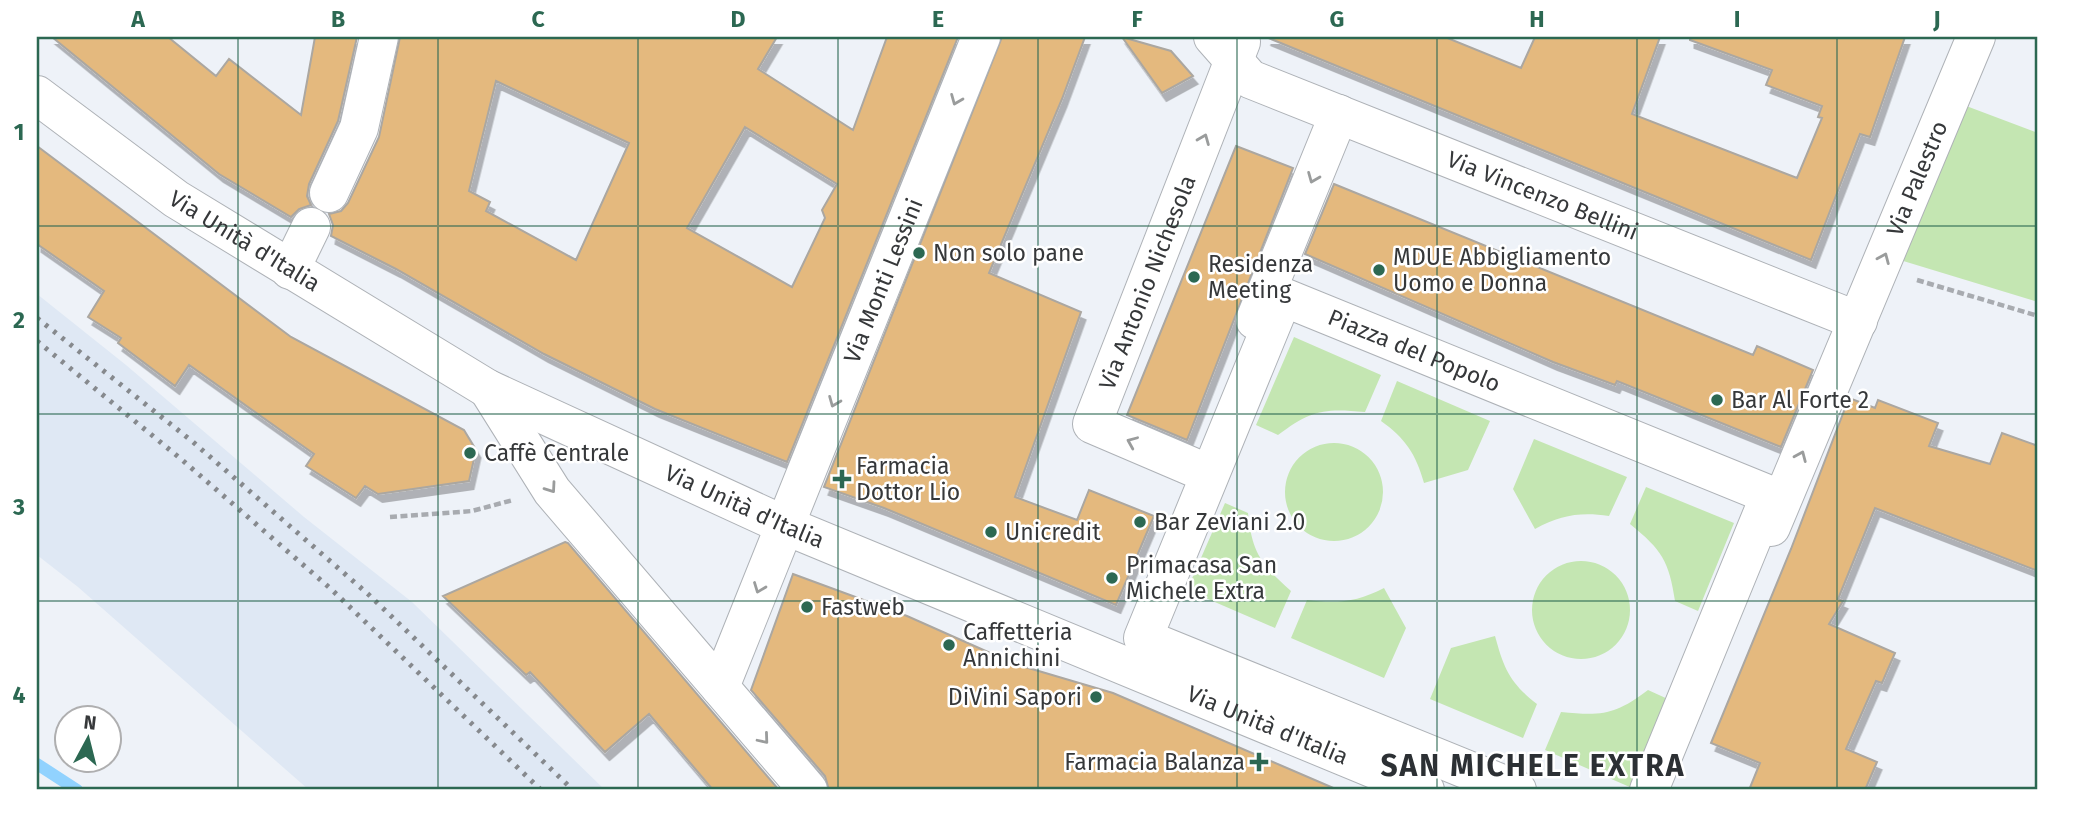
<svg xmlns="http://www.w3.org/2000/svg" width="2075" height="827" font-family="'Fira Sans',sans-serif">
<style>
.built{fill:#dfe8f4}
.green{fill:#c4e6b2}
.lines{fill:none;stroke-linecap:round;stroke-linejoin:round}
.stream{stroke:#91d2fe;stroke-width:12}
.building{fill:#e4b97e;stroke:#aba7a1;stroke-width:2;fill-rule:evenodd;filter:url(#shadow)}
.minor-casing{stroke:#aeb2b7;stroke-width:40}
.major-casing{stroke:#aeb2b7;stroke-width:40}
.path{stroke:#a8abb0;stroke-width:4.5;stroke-dasharray:7 3.5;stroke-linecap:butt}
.minor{stroke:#fff;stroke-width:38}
.major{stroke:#fff;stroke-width:38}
.rail{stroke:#86898d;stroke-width:5;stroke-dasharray:3.5 7;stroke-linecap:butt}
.oneway{stroke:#9a9c9c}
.grid{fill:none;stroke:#2c6852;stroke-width:2;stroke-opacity:0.55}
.poi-dot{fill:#2c6852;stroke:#fff;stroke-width:2.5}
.labels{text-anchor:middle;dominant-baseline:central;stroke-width:5;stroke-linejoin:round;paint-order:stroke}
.street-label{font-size:23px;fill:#36383a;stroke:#fff}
.poi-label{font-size:23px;fill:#36383a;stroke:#fff;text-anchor:start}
.district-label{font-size:30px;font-weight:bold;letter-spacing:2px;fill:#2c3034;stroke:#fff}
.neatline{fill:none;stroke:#2c6852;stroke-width:2.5}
.grid-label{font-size:23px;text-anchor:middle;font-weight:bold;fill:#2c6852}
</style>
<defs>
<filter id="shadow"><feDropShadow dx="4.5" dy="8" stdDeviation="0" flood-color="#0004"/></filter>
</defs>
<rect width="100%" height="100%" fill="#eef2f8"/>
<!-- built -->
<path class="built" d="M37 294 126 365 304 517 412 602 605 790H309L78 587 37 555Z"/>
<!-- green -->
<path class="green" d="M1961 104 2038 133V302L1900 260Z
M1294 337 1381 375 1365 412C1324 408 1311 410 1278 435L1256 425Z
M1397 381 1490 421 1468 470 1424 483C1416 454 1405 438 1381 421Z
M1534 439 1627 477 1609 516C1580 512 1561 515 1535 529L1513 489Z
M1285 492a49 49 0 1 1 98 0a49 49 0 1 1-98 0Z
M1646 487 1734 523 1698 611 1675 601C1669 561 1662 550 1630 524Z
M1225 503 1248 513C1252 553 1261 564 1291 591L1275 628 1187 590Z
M1532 610a49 49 0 1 1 98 0a49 49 0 1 1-98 0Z
M1384 588 1406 628 1384 678 1291 638 1307 600C1337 604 1357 602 1384 588Z
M1495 636C1504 669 1510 683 1537 704L1523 738 1430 699 1451 648Z
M1648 690 1670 700 1632 788 1545 750 1561 712C1602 716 1615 715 1648 690Z"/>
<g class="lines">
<!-- stream -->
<path class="stream" d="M37 764 77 790"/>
</g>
<!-- building -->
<path class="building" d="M52 37H168L216 76 229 59 301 115 315 37H357L338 121 309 184 307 196 311 205 299 209 291 217 219 174Z
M400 37H777L758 69 853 130 887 37H958L787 462 655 409 544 354 396 269 331 236 333 225 329 214 341 211 348 203 379 137ZM496 81 629 143 576 260 486 211 490 202 469 191ZM745 127 837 184 822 210 825 218 792 287 687 228Z
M1002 37H1085L1062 99 989 273 1081 312 1015 497 1077 520 1089 490 1154 516 1116 605 884 508 824 487Z
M1122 37 1171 51 1193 76 1162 93Z
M1266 37H1445L1521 68 1535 37H1660L1632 114 1797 178 1822 118 1818 117 1822 106 1766 85 1772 70 1690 40V37H1905L1870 137 1860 134 1811 260Z
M37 146 291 337 464 430 476 450 469 481 378 494 365 486 356 498 306 466 314 454 189 365 175 386 118 343 121 338 88 317 104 291 37 244Z
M1236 146 1293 168 1187 440 1127 415Z
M1334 184 1753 355 1757 346 1813 370 1781 447 1617 381 1615 385 1553 362 1305 254Z
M1849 398 1875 408 1878 400 1938 423 1929 446 1990 464 2002 433 2038 446V571L1875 508 1838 599 1843 601 1829 624 1895 653 1882 683 1876 681 1846 749 1877 762 1865 790H1749L1760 763 1711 743 1791 549Z
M565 542 568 543 779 790H713L649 714 605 752 530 672 526 675 443 596Z
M793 574 907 616 1015 664 1113 693 1338 790H829L825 776 751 690Z"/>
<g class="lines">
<!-- minor casing -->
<g class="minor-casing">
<g id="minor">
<path id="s1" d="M1213 37 1250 79 1858 321"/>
<path d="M329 193 359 128 379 37"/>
<path d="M290 270 311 227"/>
<path d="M1255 320 1339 114"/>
<path d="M488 389 552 491 808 790"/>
<path id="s2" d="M1195 468 1092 424 1241 42"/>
<path id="s3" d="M1771 527 1976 37"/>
<path id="s4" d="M720 687 981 37"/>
<path id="s5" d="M1517 790 1143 638 1283 297 1770 495 1649 790"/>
</g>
</g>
<!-- major casing -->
<g class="major-casing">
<g id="major">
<path id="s6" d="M37 95 176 199 488 389 784 525 1425 790"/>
</g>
</g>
<!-- path -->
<path class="path" d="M1917 280 2038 316
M390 517 472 511 513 500"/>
<!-- minor -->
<use href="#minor" class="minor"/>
<!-- major -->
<use href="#major" class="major"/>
<!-- rail -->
<path class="rail" d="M37 318 193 442 368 594 573 790
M37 341 181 459 331 589 541 790"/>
</g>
<!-- one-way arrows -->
<defs><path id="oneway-chevron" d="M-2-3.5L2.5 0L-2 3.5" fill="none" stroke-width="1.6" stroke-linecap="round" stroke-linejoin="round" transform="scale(1.75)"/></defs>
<g class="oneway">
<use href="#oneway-chevron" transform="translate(956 100) rotate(112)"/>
<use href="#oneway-chevron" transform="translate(1204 139) rotate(-68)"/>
<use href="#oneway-chevron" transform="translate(1313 178) rotate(112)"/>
<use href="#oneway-chevron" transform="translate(1884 258) rotate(-67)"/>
<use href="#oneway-chevron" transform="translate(834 402) rotate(112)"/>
<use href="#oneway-chevron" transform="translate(1132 442) rotate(-157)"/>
<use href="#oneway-chevron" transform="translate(1801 456) rotate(-67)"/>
<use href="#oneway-chevron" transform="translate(551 488) rotate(55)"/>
<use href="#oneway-chevron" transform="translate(759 588) rotate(111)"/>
<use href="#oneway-chevron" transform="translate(764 739) rotate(50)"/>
</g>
<!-- grid -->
<path class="grid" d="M238 37V790M438 37V790M638 37V790M838 37V790M1038 37V790M1237 37V790M1437 37V790M1637 37V790M1837 37V790M37 226H2038M37 414H2038M37 601H2038"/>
<!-- markers -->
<g class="poi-dot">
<circle cx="919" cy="253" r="7"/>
<circle cx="1379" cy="270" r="7"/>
<circle cx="1194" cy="277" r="7"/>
<circle cx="1717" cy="400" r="7"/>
<circle cx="470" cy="453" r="7"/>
<path d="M838.5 468.5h7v7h7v7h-7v7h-7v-7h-7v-7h7z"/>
<circle cx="1140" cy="522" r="7"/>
<circle cx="991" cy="532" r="7"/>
<circle cx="1112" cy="578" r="7"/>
<circle cx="807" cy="607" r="7"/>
<circle cx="949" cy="645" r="7"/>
<circle cx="1096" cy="697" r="7"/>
<path d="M1255.5 751.5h7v7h7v7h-7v7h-7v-7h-7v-7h7z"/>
</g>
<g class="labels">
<!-- street labels -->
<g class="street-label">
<text stroke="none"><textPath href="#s3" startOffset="378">Via Palestro</textPath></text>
<text stroke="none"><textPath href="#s1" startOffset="371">Via Vincenzo Bellini</textPath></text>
<text stroke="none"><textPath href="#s6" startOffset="254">Via Unità d'Italia</textPath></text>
<text stroke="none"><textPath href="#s4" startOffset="438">Via Monti Lessini</textPath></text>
<text stroke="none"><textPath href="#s2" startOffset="264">Via Antonio Nichesola</textPath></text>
<text stroke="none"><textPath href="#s5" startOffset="914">Piazza del Popolo</textPath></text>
<text stroke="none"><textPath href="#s6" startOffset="821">Via Unità d'Italia</textPath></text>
<text stroke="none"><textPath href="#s6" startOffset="1388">Via Unità d'Italia</textPath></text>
</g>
<!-- poi labels -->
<g class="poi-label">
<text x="933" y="253">Non solo pane</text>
<text x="1393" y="257">MDUE Abbigliamento<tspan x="1393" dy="26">Uomo e Donna</tspan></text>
<text x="1208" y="264">Residenza<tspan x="1208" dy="26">Meeting</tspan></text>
<text x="1731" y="400">Bar Al Forte 2</text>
<text x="484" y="453">Caffè Centrale</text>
<text x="856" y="466">Farmacia<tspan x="856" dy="26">Dottor Lio</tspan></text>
<text x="1154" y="522">Bar Zeviani 2.0</text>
<text x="1005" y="532">Unicredit</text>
<text x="1126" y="565">Primacasa San<tspan x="1126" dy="26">Michele Extra</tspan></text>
<text x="821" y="607">Fastweb</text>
<text x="963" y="632">Caffetteria<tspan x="963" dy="26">Annichini</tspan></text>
<text x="1082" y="697" text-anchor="end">DiVini Sapori</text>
<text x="1245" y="762" text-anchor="end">Farmacia Balanza</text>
</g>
<!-- district labels -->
<g class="district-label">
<text x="1533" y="766">SAN MICHELE EXTRA</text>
</g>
</g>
<!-- border -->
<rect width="2075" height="827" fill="none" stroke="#ffffff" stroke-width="77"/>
<!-- north arrow -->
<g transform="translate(88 739) rotate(7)"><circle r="33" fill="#ffffff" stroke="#afafb0" stroke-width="2"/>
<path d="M0-5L12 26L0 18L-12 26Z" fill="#2c6852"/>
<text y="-10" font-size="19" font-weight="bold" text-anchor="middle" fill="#36383a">N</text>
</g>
<rect x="38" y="38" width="1998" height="750" class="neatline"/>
<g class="grid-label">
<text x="138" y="27">A</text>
<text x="338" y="27">B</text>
<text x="538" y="27">C</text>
<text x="738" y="27">D</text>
<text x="938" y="27">E</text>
<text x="1137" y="27">F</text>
<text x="1337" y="27">G</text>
<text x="1537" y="27">H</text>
<text x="1737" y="27">I</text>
<text x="1937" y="27">J</text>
<text x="19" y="140">1</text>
<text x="19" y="328">2</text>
<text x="19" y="515">3</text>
<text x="19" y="703">4</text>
</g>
</svg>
